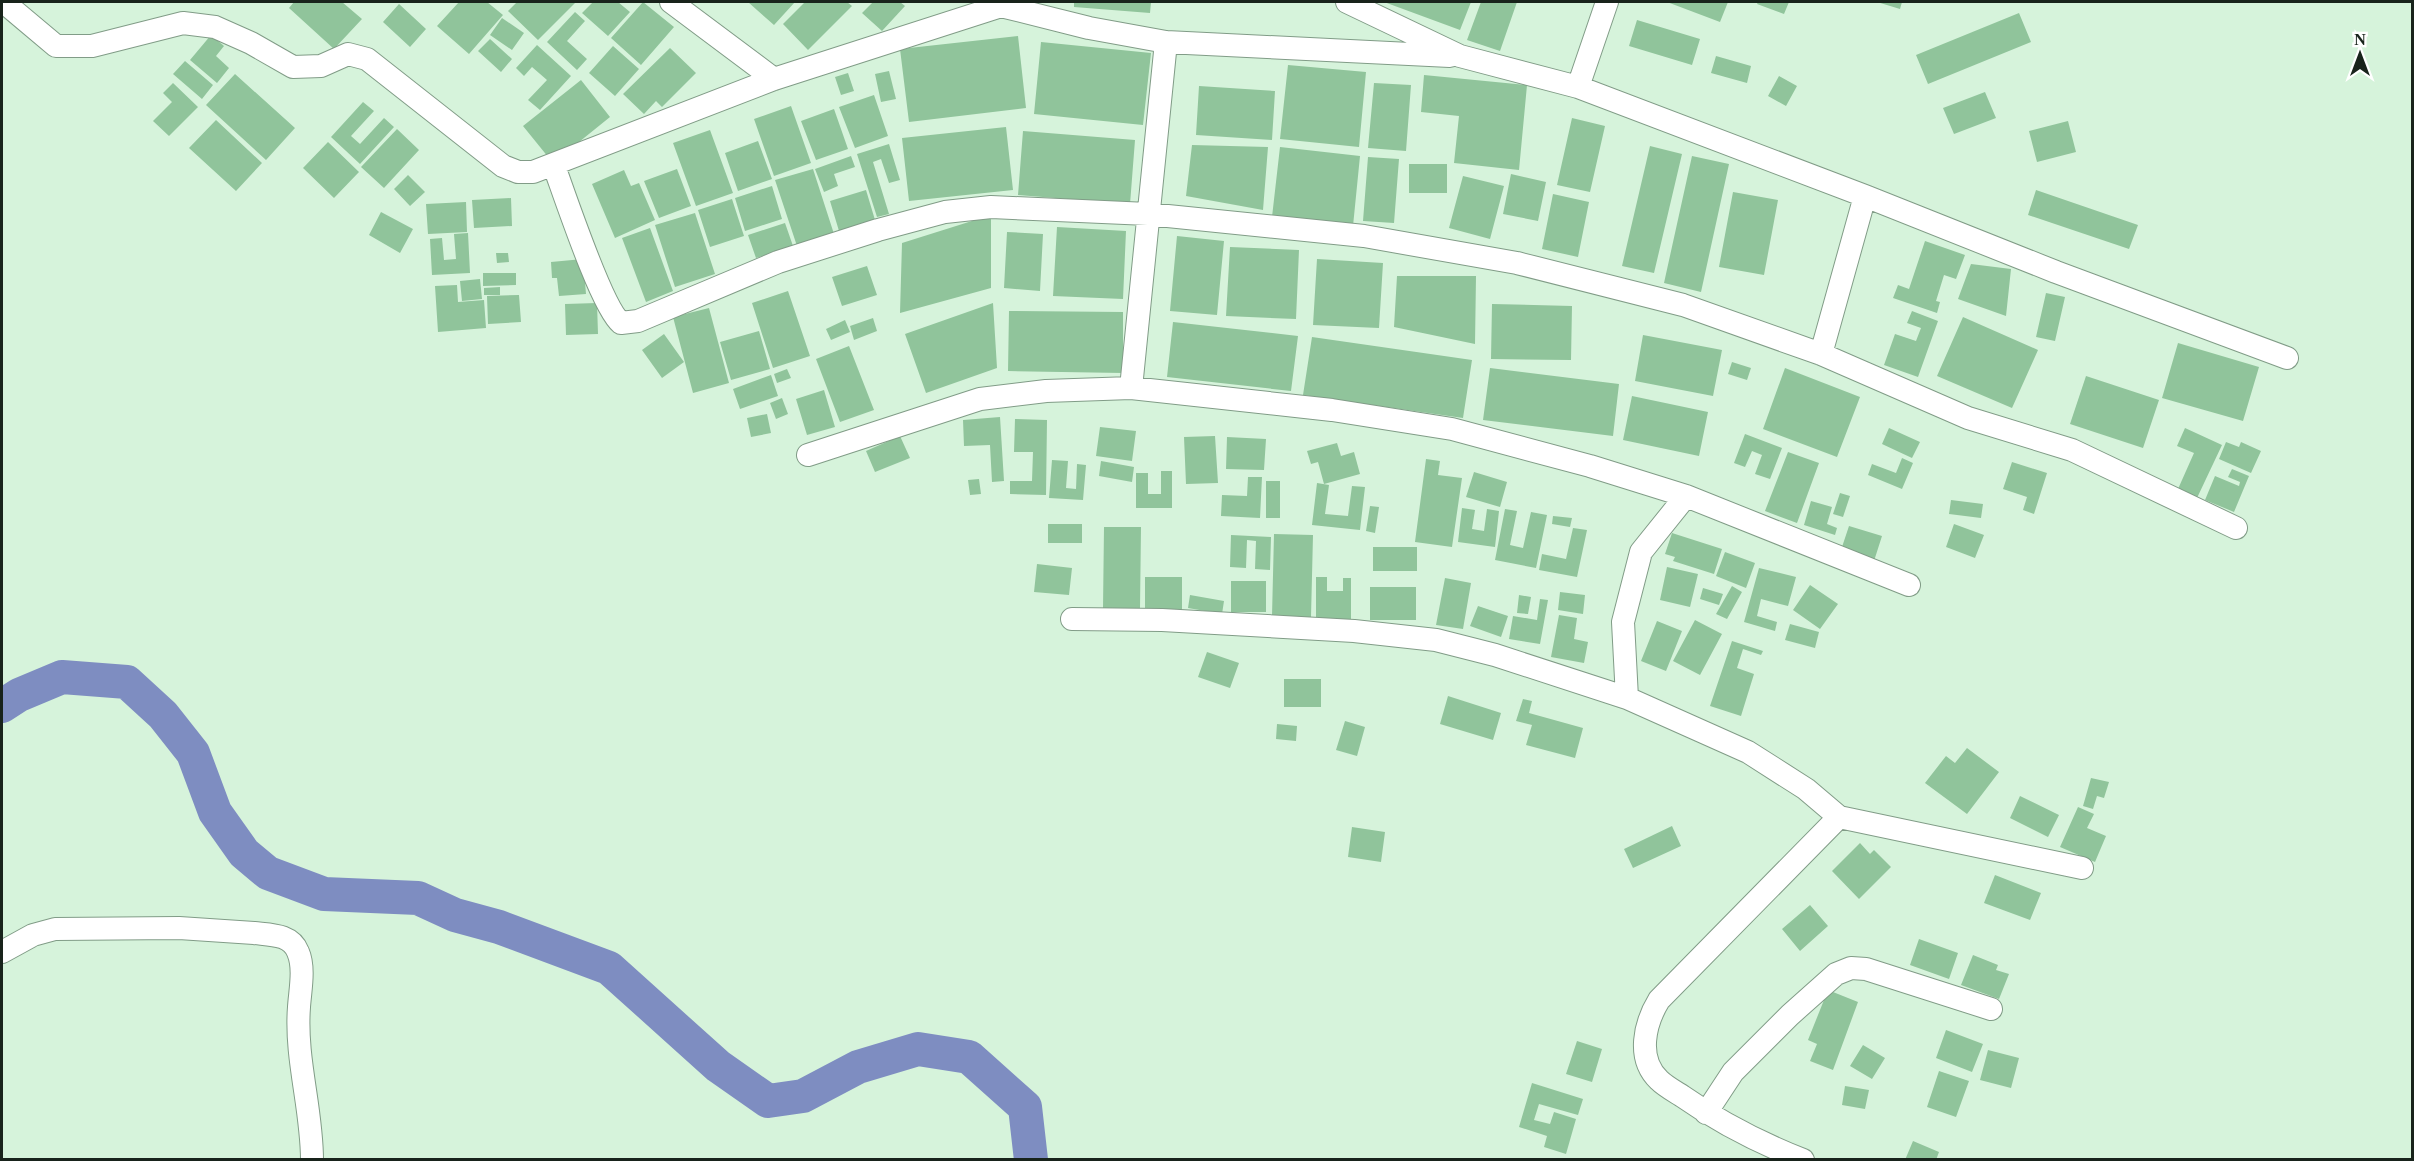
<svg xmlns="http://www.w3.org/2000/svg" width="2414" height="1161" font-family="'Times New Roman',serif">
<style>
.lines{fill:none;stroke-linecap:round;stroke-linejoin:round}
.river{stroke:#7e8dc1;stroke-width:34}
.building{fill:#90c49b}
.minor-casing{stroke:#819c87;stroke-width:24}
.minor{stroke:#fff;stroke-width:22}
</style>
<rect width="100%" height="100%" fill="#d6f3db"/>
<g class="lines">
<!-- river -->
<path class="river" d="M2 706 19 695 62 677 127 682 163 715 193 753 215 812 244 853 268 873 324 894 418 898 455 915 499 927 609 968 718 1066 768 1101 803 1096 858 1067 918 1049 969 1057 1025 1107 1031 1160"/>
</g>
<!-- building -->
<path class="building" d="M294 2H342L362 19 334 49 289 8Z
M459 2H487L503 15 469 54 437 26Z
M517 2H576L538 40 508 11Z
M593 2H618L630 12 608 36 582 13Z
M643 2 674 27 641 65 611 38Z
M748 2H795L774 25Z
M805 2H847L852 6 808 50 783 24Z
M873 2H900L905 6 882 31 862 13Z
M1074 2H1151L1150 13 1074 7Z
M1384 2H1471L1460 30Z
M1481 2H1517L1500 51 1467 40Z
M1667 2H1728L1720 22Z
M1758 2H1789L1784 14 1757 4Z
M1877 2H1902L1900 9Z
M399 4 426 29 410 47 383 22Z
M575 12 585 21 567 41 587 59 577 70 547 42Z
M2019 13 2031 42 1928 84 1916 55Z
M502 18 524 33 512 50 490 35Z
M1637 20 1700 39 1692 65 1629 46Z
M211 35 224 46 216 56 229 68 217 83 190 60Z
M1018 36 1026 108 909 122 900 49Z
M490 39 512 59 501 72 478 51Z
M1041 42 1151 53 1143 125 1034 114Z
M537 45 571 76 540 110 528 100 547 80 532 67 524 76 516 68Z
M613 46 639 69 615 96 589 73Z
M670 48 696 73 662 107 656 101 644 114 623 94Z
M1716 56 1751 66 1747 83 1711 73Z
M185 61 213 85 202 99 173 74Z
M1288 65 1366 72 1359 147 1280 139Z
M889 71 896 99 881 102 875 74Z
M848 73 854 91 841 95 835 77Z
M235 74 295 128 266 160 206 105Z
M1424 75 1527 85 1519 170 1454 163 1459 116 1421 112Z
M1779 76 1797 86 1786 106 1768 96Z
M581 80 610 117 553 163 523 126Z
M173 83 198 107 169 136 153 121 172 102 163 93Z
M1374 83 1411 85 1406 151 1368 148Z
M1199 86 1275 91 1272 140 1196 135Z
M1985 92 1996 118 1954 134 1943 108Z
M874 95 888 136 855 148 839 107Z
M363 102 374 111 351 136 360 144 384 118 394 127 360 164 331 137Z
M791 106 811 163 774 176 754 119Z
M834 109 848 149 816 160 801 121Z
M1572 118 1605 126 1590 192 1557 185Z
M216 120 262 163 236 191 189 148Z
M2068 121 2076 152 2037 162 2029 131Z
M1006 127 1013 190 909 201 902 138Z
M397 129 419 150 384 188 361 167Z
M710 130 733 193 696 206 673 143Z
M1023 131 1135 140 1130 204 1018 195Z
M758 141 772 179 738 191 725 153Z
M328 142 359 172 334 198 303 168Z
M889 144 900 180 889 183 881 159 873 162 889 214 877 217 857 154Z
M1192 145 1268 147 1263 210 1186 196Z
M1650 146 1682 154 1654 273 1622 266Z
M1280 147 1360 156 1353 226 1272 217Z
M851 156 855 167 834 174 838 186 824 192 815 169Z
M1692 156 1729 164 1701 292 1664 283Z
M1368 157 1399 159 1394 223 1363 221Z
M1409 164H1447V193H1409Z
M677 169 691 206 659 218 644 181Z
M813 169 834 234 797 246 775 180Z
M624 170 631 186 639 183 655 220 615 238 592 184Z
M1511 174 1546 182 1538 221 1503 214Z
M408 175 425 192 410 206 394 189Z
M1463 176 1504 186 1490 239 1449 228Z
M772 186 782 219 745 231 735 198Z
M866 190 875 220 839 231 830 201Z
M2036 190 2138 225 2129 249 2028 215Z
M1733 192 1778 200 1764 275 1719 267Z
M1553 194 1589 202 1578 257 1542 249Z
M511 198 512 226 474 228 472 200Z
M732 199 744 236 710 247 698 210Z
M466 202 467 232 428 234 426 204Z
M381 212 413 229 400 253 369 235Z
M695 213 715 274 675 287 655 225Z
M991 215V288L900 313 902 243Z
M785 223 793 246 756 258 748 235Z
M1057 227 1126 231 1123 299 1053 296Z
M650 228 673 291 646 302 622 238Z
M1007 232 1043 234 1040 291 1004 288Z
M468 233 470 273 432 275 430 239 442 238 444 260 456 259 454 234Z
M1177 236 1224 241 1217 315 1170 311Z
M1925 241 1965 255 1956 279 1944 275 1936 301 1940 302 1937 313 1893 298 1898 285 1909 289Z
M1230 247 1299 250 1296 319 1226 316Z
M496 253H508L509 262 497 263Z
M583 259 586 294 559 296 557 278H552L551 262Z
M1317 259 1383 263 1379 328 1313 325Z
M1971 264 2011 269 2006 316 1958 299Z
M867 266 877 295 842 306 832 277Z
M483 273H516V285L483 286Z
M1397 276H1476L1475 344 1394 327Z
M480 279 482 299 462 301 460 281Z
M457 285 458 302 484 300 486 328 438 332 435 286Z
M500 287V295H484V288Z
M788 291 810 356 773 368 752 303Z
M2046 293 2065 297 2055 341 2036 337Z
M519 295 521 322 488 324 487 296Z
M597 303 598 334 566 335 565 304Z
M993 303 997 368 926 393 905 334Z
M1492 304 1572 306 1571 360 1491 359Z
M709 308 729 383 693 393 673 317Z
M1009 311 1123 312V373L1008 371Z
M1912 311 1938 321 1918 377 1884 365 1895 334 1916 341 1921 328 1907 323Z
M1963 317 2038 350 2012 408 1937 376Z
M873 318 877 331 854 340 850 326Z
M845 320 850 332 831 340 826 329Z
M1173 322 1298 336 1291 391 1167 377Z
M759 331 770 369 731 380 720 342Z
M664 334 684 362 662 378 642 350Z
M1643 335 1722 350 1713 396 1635 381Z
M1312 337 1472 360 1463 418 1303 395Z
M2178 343 2259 367 2243 421 2162 398Z
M849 346 874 410 840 422 816 359Z
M1732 362 1751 368 1747 380 1728 374Z
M1490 368 1619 384 1613 436 1483 420Z
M1785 368 1860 397 1837 457 1763 429Z
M787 369 791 378 777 383 774 374Z
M771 375 778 396 740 409 733 389Z
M2086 376 2159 400 2143 448 2070 424Z
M824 390 835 427 807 435 796 399Z
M1632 396 1708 412 1699 456 1623 440Z
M782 398 788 414 776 419 770 403Z
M767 414 771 433 751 437 747 418Z
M1000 417 1004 481 992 482 990 445 964 446 963 420Z
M1015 419 1047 420 1046 495 1010 494V481H1032L1033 452H1014Z
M1100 427 1136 431 1132 461 1096 456Z
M1889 428 1920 442 1912 458 1882 444Z
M2185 428 2222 445 2197 498 2178 489 2194 453 2177 446Z
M1745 434 1782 448 1770 479 1755 474 1762 455 1752 451 1745 467 1734 463Z
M900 436 910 458 875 472 866 451Z
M1215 436 1218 483 1186 484 1184 437Z
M1227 437 1266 439 1264 470 1226 469Z
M2226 442 2239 447 2241 442 2261 451 2251 473 2219 459Z
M1337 443 1341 456 1354 452 1360 474 1324 484 1318 462 1311 464 1307 451Z
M1788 452 1819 463 1797 523 1765 511Z
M1902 458 1913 463 1902 489 1868 475 1872 464 1896 473Z
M1426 459 1440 461 1438 475 1462 478 1452 547 1415 542Z
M1052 460 1068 461 1066 488 1076 489 1077 464 1086 465 1083 500 1049 498Z
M1101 461 1134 467 1132 482 1099 476Z
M2012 462 2047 473 2034 514 2023 510 2027 497 2003 489Z
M2232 469 2249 476 2234 512 2205 500 2215 476 2239 486 2240 482 2228 477Z
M1161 471H1172V508H1136V473H1148V494H1161Z
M1474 472 1507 482 1500 507 1466 497Z
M1248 477H1262L1260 518 1221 516 1222 495 1247 496Z
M979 479 981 494 970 495 968 480Z
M1266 481H1280V518H1266Z
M1317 483 1329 485 1325 514 1348 516 1352 486 1365 487 1360 530 1312 525Z
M1840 493 1850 496 1843 517 1833 514Z
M1951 500 1983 504 1981 518 1949 514Z
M1811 501 1832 507 1827 524 1837 528 1835 535 1804 525Z
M1370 506 1379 507 1375 533 1366 531Z
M1462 508 1475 510 1472 529 1484 531 1487 509 1499 511 1495 547 1458 542Z
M1505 509 1517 511 1510 545 1523 548 1531 512 1547 515 1536 568 1495 560Z
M1553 516 1572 518 1570 527 1552 524Z
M1048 524H1082V543H1048Z
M1954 524 1984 535 1975 558 1946 547Z
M1849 526 1882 536 1874 561 1841 550Z
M1104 527H1141L1140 608H1103Z
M1573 528 1587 530 1577 577 1539 570 1542 554 1566 559Z
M1672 533 1722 549 1714 574 1673 561 1675 557 1665 554Z
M1274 534 1313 535 1311 617 1272 616Z
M1231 535 1271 537 1270 570 1255 569 1256 541 1247 540 1246 568 1230 567Z
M1373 547H1417V571H1373Z
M1725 552 1755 563 1746 588 1716 576Z
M1037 564 1072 568 1069 595 1034 592Z
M1667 567 1698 574 1690 607 1660 600Z
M1759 568 1796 577 1788 606 1761 599 1757 616 1777 622 1775 631 1744 622Z
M1145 577H1182V610H1145Z
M1316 577H1327V591H1343V578H1351V619H1316Z
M1445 578 1471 583 1463 629 1436 625Z
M1231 581H1266V612H1231Z
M1810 585 1838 604 1820 629 1793 610Z
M1732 586 1742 592 1727 619 1716 614Z
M1370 587H1416V620H1370Z
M1703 588 1723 594 1719 605 1700 599Z
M1560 592 1585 595 1583 614 1558 610Z
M1190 595 1224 601 1222 614 1188 608Z
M1519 595 1531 597 1528 614 1517 613Z
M1540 599 1548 600 1540 644 1509 639 1513 616 1537 620Z
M1478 606 1508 616 1501 637 1470 626Z
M1559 615 1577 618 1574 639 1588 642 1584 663 1551 657Z
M1695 620 1722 634 1700 675 1673 661Z
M1657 621 1682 631 1666 671 1641 661Z
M1790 624 1819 632 1815 648 1785 640Z
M1732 641 1763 651 1761 655 1743 649 1737 668 1754 674 1741 716 1710 706Z
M1207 652 1239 663 1230 688 1198 677Z
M1284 679H1321V707H1284Z
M1448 696 1501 713 1493 740 1440 724Z
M1523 699 1532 701 1529 713 1583 728 1575 758 1526 745 1532 725 1516 721Z
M1345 721 1365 727 1357 756 1336 750Z
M1277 724 1297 726 1296 741 1276 739Z
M1967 748 1999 772 1967 814 1925 783 1946 756 1955 763Z
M2091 778 2109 782 2104 798 2097 796 2093 809 2083 806Z
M2020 796 2059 815 2048 837 2010 818Z
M2078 807 2094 814 2087 828 2106 836 2095 862 2060 847Z
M1672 826 1681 846 1633 868 1624 849Z
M1352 827 1385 832 1381 862 1348 857Z
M1860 843 1870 854 1874 850 1891 867 1859 899 1832 871Z
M1995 875 2041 893 2030 920 1984 903Z
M1810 905 1828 926 1800 951 1782 929Z
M1919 939 1958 953 1949 979 1910 965Z
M1973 955 1998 965 1996 970 2009 974 1999 999 1961 985Z
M1828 990 1858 1002 1833 1070 1810 1061 1817 1044 1808 1040Z
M1946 1030 1983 1044 1972 1072 1936 1058Z
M1577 1041 1602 1049 1592 1082 1566 1074Z
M1863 1045 1885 1058 1872 1079 1850 1066Z
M1988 1050 2019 1058 2011 1088 1980 1080Z
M1939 1071 1969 1081 1956 1117 1927 1107Z
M1532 1083 1583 1099 1578 1115 1539 1104 1534 1120 1550 1124 1554 1112 1576 1119 1566 1154 1544 1147 1547 1136 1519 1127Z
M1845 1086 1869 1090 1865 1109 1842 1105Z
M1913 1141 1939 1152 1936 1160H1905Z"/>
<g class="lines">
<!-- minor casing -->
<g class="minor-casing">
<path id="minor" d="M671 2 774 79
M994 2 1001 6 1089 28 1166 42 1450 56
M1347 2 1460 56 1578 87 1865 196 2056 272 2287 358
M6 4 56 46H92L183 23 215 27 251 43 293 67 321 66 348 54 367 59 503 166 518 172H533L774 79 1001 6
M1578 87 1607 2
M554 166C565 196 602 308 621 323L638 321 778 262 878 230 945 212 991 207 1148 214 1364 236 1517 263 1683 305 1821 354 1968 418 2072 450 2236 528
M1821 354 1865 196
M1131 388 1166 42
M808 455 980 399 1046 391 1131 388 1332 410 1452 429 1590 466 1686 496 1909 585
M1072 619 1162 620 1354 631 1436 640 1495 655 1627 698 1748 752 1806 789 1839 817 2082 868
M1627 698 1623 622 1641 552 1686 496
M2 952 33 935 55 929 179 928 254 933C271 935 291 934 298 952 305 968 300 991 299 1007 295 1059 312 1108 312 1160
M1706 1113 1733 1072 1790 1015 1836 974 1851 968 1866 969 1991 1009
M1803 1160C1760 1143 1719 1122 1682 1096 1674 1091 1665 1086 1659 1080 1636 1058 1645 1023 1659 1000L1839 817"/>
</g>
<!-- minor -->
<use href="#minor" class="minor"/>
</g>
<!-- border -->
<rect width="2414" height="1161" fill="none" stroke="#18231b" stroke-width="6"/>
<!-- north arrow -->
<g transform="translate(2360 54)" stroke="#ffffff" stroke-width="4.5" paint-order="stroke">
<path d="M0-4.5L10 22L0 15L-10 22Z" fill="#18231b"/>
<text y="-9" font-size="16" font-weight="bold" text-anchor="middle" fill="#18231b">N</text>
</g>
</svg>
